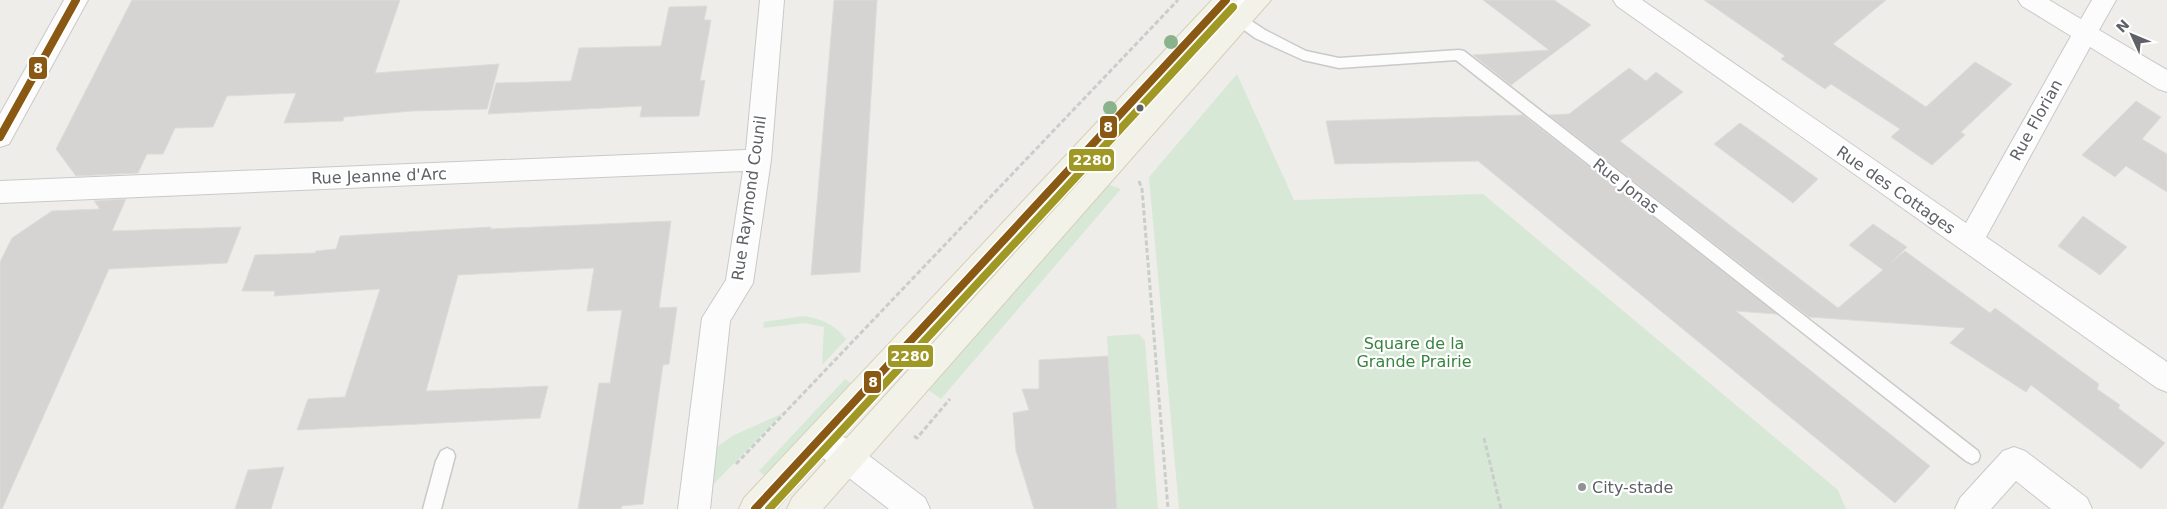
<svg xmlns="http://www.w3.org/2000/svg" width="2167" height="509" font-family="'DejaVu Sans',sans-serif">
<style>
.green{fill:#d7e9d6}
.building{fill:#d5d4d2;stroke:#dddcd8}
.lines{fill:none;stroke-linecap:round;stroke-linejoin:round}
.lane-casing{stroke:#cac9ca;stroke-width:3}
.street-casing{stroke:#cac9ca;stroke-width:2}
.secondary-casing{stroke:#c9c9c9;stroke-width:2}
.primary-casing{stroke:#d5cfb8;stroke-width:2}
.path{stroke:#cacecb;stroke-width:3;stroke-dasharray:5 2.5;stroke-linecap:butt}
.lane{fill:#fcfcfc;fill-rule:evenodd}
.street{fill:#fcfcfc;fill-rule:evenodd}
.secondary{fill:#fcfcfc;fill-rule:evenodd}
.primary{fill:#f3f2e9;fill-rule:evenodd}
.bus-1-casing{stroke:#fff;stroke-width:11}
.bus-2-casing{stroke:#fff;stroke-width:11}
.bus-1{stroke:#895913;stroke-width:8}
.bus-2{stroke:#9f9825;stroke-width:8}
.tree{fill:#8ab38c}
.bus-dot{fill:#5e6166;stroke:#fff;stroke-width:2}
.poi-dot{fill:#909294;stroke:#fff;stroke-width:2}
.labels{text-anchor:middle;dominant-baseline:central;stroke-width:4.5;stroke-linejoin:round;paint-order:stroke}
.street-label{font-size:16px;fill:#5e6166;stroke:#fff}
.park-label{font-size:16px;fill:#388340;stroke:#fff}
.poi-label{font-size:16px;fill:#5e6166;stroke:#fff;text-anchor:start}
.line-badge{stroke:#fff;stroke-width:2}
.badge-label{font-size:14px;text-anchor:middle;font-weight:bold;fill:#fff}
</style>
<rect width="100%" height="100%" fill="#eeede9"/>
<!-- green -->
<path class="green" d="M1237 74 1294 200 1483 194 1838 490 1846 509H1179L1149 177Z
M1107 184 1121 189 941 399 927 389Z
M803 316C821 318 835 325 846 339L855 330 822 365 824 327 805 323 763 328 764 322Z
M1139 334 1145 341 1158 509H1117L1107 336Z
M845 379 855 386 768 479 759 471Z
M783 413 710 488 717 447 732 436Z"/>
<!-- building -->
<path class="building" d="M132 0H400L375 73 499 64 487 109 412 111 344 117 343 121 284 123 296 93 227 96 213 127 175 128 163 154H147L138 173 76 176 56 149Z
M834 0H877L860 272 811 275Z
M1483 0H1554L1591 25 1511 85 1473 55 1549 50Z
M1704 0H1886L1833 44 1926 107 1975 62 2012 84 1961 132 1965 135 1932 165 1891 137 1900 129 1831 84 1825 89 1781 59 1785 56Z
M707 6 704 20H711L700 81 705 80 699 116 640 117 642 106 488 114 496 83 571 81 579 48 661 46 669 7Z
M1629 68 1646 81 1656 72 1683 92 1620 141 1838 308 1883 270 1849 245 1873 224 1907 247 1892 262 1905 251 1990 313 1995 308 2099 384 2097 389 2120 405 2118 408 2165 443 2141 469 2031 385 2026 392 1950 343 1965 328 1809 317 1549 115 1569 114Z
M2136 101 2161 117 2142 139 2167 154V192L2126 166 2115 177 2082 155Z
M1523 115 1777 314 1736 311 1930 466 1895 503 1478 161 1335 164 1326 121Z
M1740 123 1767 142 1818 179 1793 203 1714 144Z
M126 199 112 231 241 227 227 263 109 269 2 509H0V262L12 238 52 211 100 209 94 201Z
M2083 216 2127 247 2100 275 2058 246Z
M671 221 659 308 677 307 669 364 663 365 643 504 622 506 621 509H578L599 383H610L622 310 587 311 594 268 458 275 426 391 548 386 540 418 297 430 308 399 345 397 380 289 274 296 275 291H242L255 255 315 253 316 251 336 249 340 236 491 227 490 229Z
M1108 356 1117 509H1034L1016 451 1013 413 1029 410 1022 389H1039V360Z
M284 467 271 509H235L248 470Z"/>
<g class="lines">
<!-- lane casing -->
<g class="lane-casing">
<path id="lane" d="M1235 0H1248L1244 7 1247 18 1265 30 1306 51 1339 58 1459 50 1464 51 1978 451 1980 456 1978 461 1972 464 1966 461 1456 60 1339 68 1303 60 1255 38 1236 24 1230 6Z
M447 448 453 451 455 456 441 509H423L436 461 441 451Z"/>
</g>
<!-- street casing -->
<g class="street-casing">
<path id="street" d="M760 0H784L771 160 753 283 730 321 710 509H678L702 318 726 280 743 171 0 203V181L746 150Z
M1613 0H1642L1966 223 2071 36 2022 6 2018 0H2049L2081 19 2092 0H2116L2099 30 2167 70V92L2158 89 2090 47 1986 237 2167 362V392L2157 388 1617 6Z
M821 424 832 428 925 498 930 509H889L810 448 806 438 810 428Z
M2014 447 2025 451 2087 498 2092 509H2051L2016 481 1991 509H1955L1960 498 2003 451Z"/>
</g>
<!-- secondary casing -->
<g class="secondary-casing">
<path id="secondary" d="M64 0H88L9 144 0 147V114Z"/>
</g>
<!-- primary casing -->
<g class="primary-casing">
<path id="primary" d="M1212 0H1238L1234 6 776 509H739L744 498Z
M1245 0H1271L823 509H787L792 498Z"/>
</g>
<!-- path -->
<path class="path" d="M1139 181 1142 189 1168 509
M914 436 917 438 950 399
M1484 438 1501 509
M736 464 1178 0"/>
<!-- lane -->
<use href="#lane" class="lane"/>
<!-- street -->
<use href="#street" class="street"/>
<!-- secondary -->
<use href="#secondary" class="secondary"/>
<!-- primary -->
<use href="#primary" class="primary"/>
<!-- bus-1 casing -->
<g class="bus-1-casing">
<path id="bus-1" d="M0 137 76 0
M755 509 1226 0"/>
</g>
<!-- bus-2 casing -->
<g class="bus-2-casing">
<path id="bus-2" d="M769 509 1233 7"/>
</g>
<!-- bus-1 -->
<use href="#bus-1" class="bus-1"/>
<!-- bus-2 -->
<use href="#bus-2" class="bus-2"/>
</g>
<!-- trees -->
<g class="tree">
<circle cx="1171" cy="42" r="7"/>
<circle cx="1110" cy="108" r="7"/>
</g>
<!-- markers -->
<circle class="bus-dot" cx="1140" cy="108" r="4.5"/>
<circle class="poi-dot" cx="1582" cy="487" r="5"/>
<g class="labels">
<!-- street labels -->
<g class="street-label">
<text transform="translate(2036 120) rotate(-61)">Rue Florian</text>
<text transform="translate(379 176) rotate(-2)">Rue Jeanne d'Arc</text>
<text transform="translate(1626 186) rotate(38)">Rue Jonas</text>
<text transform="translate(1896 190) rotate(35)">Rue des Cottages</text>
<text transform="translate(749 198) rotate(-82)">Rue Raymond Counil</text>
</g>
<!-- park labels -->
<g class="park-label">
<text x="1414" y="343">Square de la<tspan x="1414" dy="18">Grande Prairie</tspan></text>
</g>
<!-- poi labels -->
<g class="poi-label">
<text x="1592" y="487">City-stade</text>
</g>
</g>
<g class="line-badge">
<rect x="28" y="56" width="20" height="24" rx="5" fill="#895913"/>
<rect x="1099" y="115" width="19" height="24" rx="5" fill="#895913"/>
<rect x="1068" y="148" width="47" height="24" rx="5" fill="#9f9825"/>
<rect x="887" y="344" width="47" height="24" rx="5" fill="#9f9825"/>
<rect x="863" y="370" width="19" height="24" rx="5" fill="#895913"/>
</g>
<g class="badge-label">
<text x="38" y="73">8</text>
<text x="1108" y="132">8</text>
<text x="1092" y="165">2280</text>
<text x="910" y="361">2280</text>
<text x="873" y="387">8</text>
</g>
<!-- north arrow -->
<g transform="translate(2132 35) rotate(314)" stroke="#ffffff" stroke-width="4" paint-order="stroke">
<path d="M0-4L9 19L0 12L-9 19Z" fill="#5e6166"/>
<text y="-8" font-size="14" font-weight="bold" text-anchor="middle" fill="#5e6166">N</text>
</g>
</svg>
